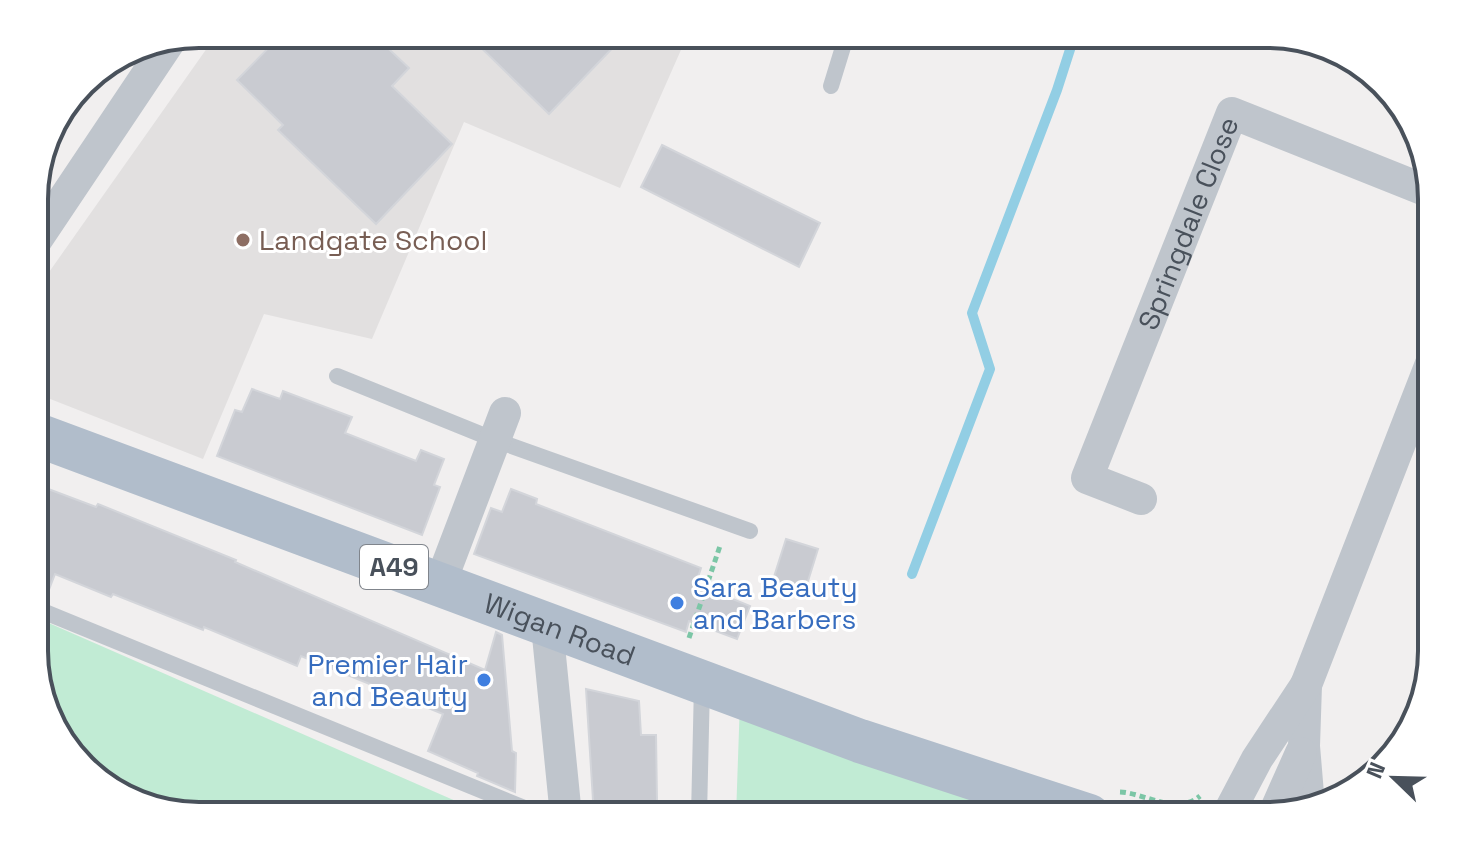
<svg xmlns="http://www.w3.org/2000/svg" width="1466" height="850" font-family="'Space Grotesk',sans-serif">
<style>
.education{fill:#e2e0e0}
.green{fill:#c1ebd4}
.lines{fill:none;stroke-linecap:round;stroke-linejoin:round}
.stream{stroke:#92cee4;stroke-width:10}
.building{fill:#c9cbd1;stroke:#d3d5da;stroke-width:2}
.path{stroke:#7cc6a6;stroke-width:5;stroke-dasharray:6 4;stroke-linecap:butt}
.lane{stroke:#bfc5cc;stroke-width:16}
.street{stroke:#bfc5cc;stroke-width:32}
.primary{stroke:#b1bdcb;stroke-width:44}
.education-dot{fill:#8d6e63;stroke:#fff;stroke-width:3}
.shop-dot{fill:#3f7fe0;stroke:#fff;stroke-width:3}
.labels{text-anchor:middle;dominant-baseline:central;stroke-width:6;stroke-linejoin:round;paint-order:stroke}
.shield{fill:#fff;stroke:#80858c;stroke-width:2}
.shield-label{font-size:26px;font-weight:bold;fill:#49515b}
.street-label{font-size:28px;fill:#49515b;stroke:#fff}
.education-label{font-size:28px;fill:#785e54;stroke:#fff;text-anchor:start}
.shop-label{font-size:28px;fill:#366cbe;stroke:#fff;text-anchor:start}
.rim{fill:none;stroke:#49515b;stroke-width:4}
</style>
<rect width="100%" height="100%" fill="#f1efef"/>
<!-- education -->
<path class="education" d="M217 34H688L620 188 464 122 372 339 264 314 203 459 35 393V292Z"/>
<!-- green -->
<path class="green" d="M35 617 490 816H198L159 805 106 784 62 742 35 672Z
M740 701 1035 816H736Z"/>
<g class="lines">
<!-- stream -->
<path class="stream" d="M912 574 990 369 972 313 1057 90 1075 34"/>
</g>
<!-- building -->
<path class="building" d="M282 34H373L409 68 392 86 452 144 376 224 278 130 283 125 237 80Z
M467 34H626L549 114Z
M662 145 820 223 799 267 641 187Z
M252 389 280 399 283 391 352 417 345 433 416 461 421 450 444 459 434 485 440 487 422 535 217 456 235 410 242 412Z
M35 484 96 507 98 504 236 560 235 562 485 670 496 632 502 635 512 751 516 753 515 792 477 776 478 773 428 751 443 714 382 689 301 656 297 666 204 627 203 630 113 594 111 597 55 574 45 600 35 597Z
M511 489 537 499 536 504 701 568 696 583 701 586 750 606 737 639 689 621 686 632 474 554 491 508 502 512Z
M786 539 818 549 804 594 772 583Z
M586 689 639 701 641 735H656L657 801 644 802V816H594Z"/>
<g class="lines">
<!-- path -->
<path class="path" d="M689 638 720 546
M1120 792C1145 793 1176 816 1200 796"/>
<!-- lane -->
<path class="lane" d="M831 86 847 34
M337 376 495 440 750 531
M35 608 544 816
M699 816 702 684"/>
<!-- street -->
<g class="street">
<path d="M35 242 171 39"/>
<path id="s1" d="M1141 499 1087 478 1232 113 1432 193"/>
<path d="M440 584 505 413"/>
<path d="M547 626 566 816"/>
<path d="M1306 685 1304 746 1309 806"/>
<path d="M1227 816 1257 759 1306 685 1432 361"/>
<path d="M1273 816 1301 753"/>
</g>
<!-- primary -->
<path class="primary" id="s2" d="M35 434 860 741 1089 816"/>
</g>
<!-- markers -->
<circle class="education-dot" cx="243" cy="240" r="8"/>
<g class="shop-dot">
<circle cx="677" cy="603" r="8"/>
<circle cx="484" cy="680" r="8"/>
</g>
<g class="labels">
<!-- shield labels -->
<rect class="shield" x="360" y="545" width="68" height="44" rx="6"/>
<g class="shield-label">
<text x="394" y="567">A49</text>
</g>
<!-- street labels -->
<g class="street-label">
<text stroke="none"><textPath href="#s1" startOffset="332">Springdale Close</textPath></text>
<text stroke="none"><textPath href="#s2" startOffset="560">Wigan Road</textPath></text>
</g>
<!-- education labels -->
<g class="education-label">
<text x="259" y="240">Landgate School</text>
</g>
<!-- shop labels -->
<g class="shop-label">
<text x="693" y="587">Sara Beauty<tspan x="693" dy="32">and Barbers</tspan></text>
<text x="468" y="664" text-anchor="end">Premier Hair<tspan x="468" dy="32">and Beauty</tspan></text>
</g>
</g>
<!-- crop -->
<path d="M0 0H1466V850H0ZM199 48H1267A151 151 0 0 1 1418 199V651A151 151 0 0 1 1267 802H199A151 151 0 0 1 48 651V199A151 151 0 0 1 199 48Z" fill="#fff" fill-rule="evenodd"/>
<path class="rim" d="M199 48H1267A151 151 0 0 1 1418 199V651A151 151 0 0 1 1267 802H199A151 151 0 0 1 48 651V199A151 151 0 0 1 199 48Z"/>
<!-- north arrow -->
<g transform="translate(1394 778) rotate(293)" stroke="#ffffff" stroke-width="6" paint-order="stroke">
<path d="M0-6L14 30L0 20L-14 30Z" fill="#49515b"/>
<text y="-12" font-size="22" font-weight="bold" text-anchor="middle" fill="#49515b">N</text>
</g>
</svg>
